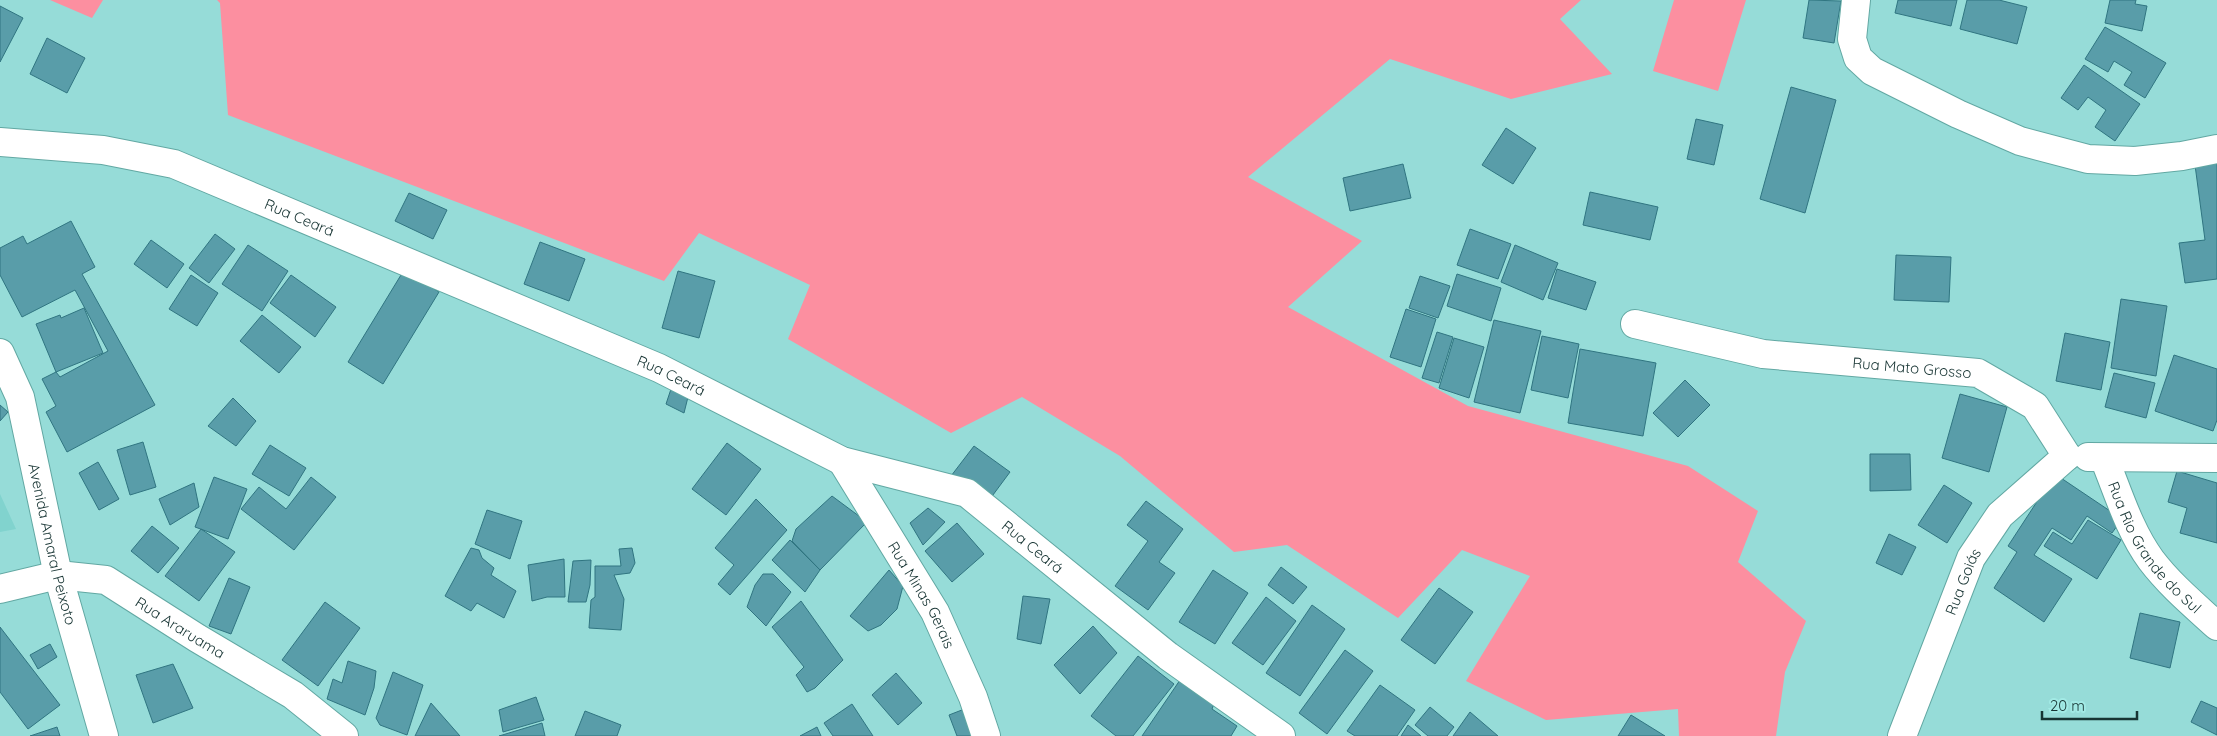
<svg xmlns="http://www.w3.org/2000/svg" width="2217" height="736" font-family="Quicksand,sans-serif">
<style>
.built{fill:#81d3ce}
.green{fill:#fc8fa0}
.building{fill:#599da9;stroke:#307581}
.lines{fill:none;stroke-linecap:round;stroke-linejoin:round}
.street-casing{stroke:#62a8a3;stroke-width:30}
.street{stroke:#fff;stroke-width:28}
.labels{text-anchor:middle;dominant-baseline:central;stroke-width:4;stroke-linejoin:round;paint-order:stroke}
.street-label{font-size:15px;fill:#173433;stroke:#a2eae5}
</style>
<rect width="100%" height="100%" fill="#96dcd8"/>
<!-- built -->
<path class="built" d="M0 494 16 529 0 532Z"/>
<!-- green -->
<path class="green" d="M50 0H103L92 18Z
M217 0H1581L1560 19 1612 74 1511 99 1390 59 1248 177 1362 241 1288 307 1468 406 1688 466 1758 511 1738 562 1806 621 1785 672 1776 736H1679L1678 709 1546 720 1466 681 1530 576 1462 550 1398 618 1287 545 1234 552 1120 456 1022 397 951 433 788 339 810 285 699 233 664 281 228 115 220 3Z
M1674 0H1746L1718 91 1653 71Z"/>
<!-- building -->
<path class="building" d="M1809 0 1841 1 1834 43 1803 38Z
M1898 0H1957L1951 26 1895 13Z
M1967 0H1999L2027 7 2017 44 1960 29Z
M2110 0H2136L2135 4 2147 6 2142 31 2105 23Z
M0 6 23 18 0 62Z
M2105 27 2166 63 2145 98 2124 85 2132 72 2114 61 2108 72 2085 59Z
M47 38 85 58 67 93 30 74Z
M2084 65 2140 104 2115 141 2095 127 2106 110 2088 97 2078 110 2061 98Z
M1791 87 1836 100 1805 213 1760 199Z
M1696 119 1723 125 1714 165 1687 159Z
M1506 128 1536 148 1513 184 1482 165Z
M2217 162V279L2185 283 2179 243 2205 240 2195 165Z
M1403 164 1411 198 1350 211 1343 178Z
M1590 192 1658 207 1650 240 1583 225Z
M409 193 447 210 433 239 395 221Z
M71 221 95 267 82 274 155 405 67 452 46 412 56 406 42 379 56 372 60 377 108 351 75 290 22 317 0 275V248L23 236 27 244Z
M1470 229 1511 244 1498 279 1457 265Z
M215 234 235 249 209 283 189 268Z
M151 240 184 264 167 288 134 264Z
M540 242 585 259 569 301 524 284Z
M248 245 288 271 262 311 222 284Z
M1515 245 1558 263 1543 300 1501 282Z
M1896 255 1951 257 1949 302 1894 300Z
M1557 269 1596 282 1586 310 1548 298Z
M404 270 439 292 383 384 348 362Z
M678 271 715 281 699 338 662 328Z
M1457 274 1501 288 1491 321 1447 306Z
M191 275 218 293 197 326 169 309Z
M291 275 336 307 315 337 270 303Z
M1420 276 1450 286 1438 318 1409 308Z
M2121 299 2167 306 2156 376 2111 368Z
M84 308 103 353 56 372 36 324 60 315 61 318Z
M1406 309 1436 319 1421 367 1390 357Z
M262 315 301 347 279 373 240 341Z
M1494 320 1541 331 1520 413 1474 402Z
M1437 332 1453 337 1439 383 1422 378Z
M2065 333 2110 342 2101 390 2056 381Z
M1542 336 1579 344 1568 398 1531 390Z
M1454 338 1484 347 1469 398 1439 388Z
M1580 349 1656 363 1643 436 1568 423Z
M2174 355 2217 369V420L2213 431 2155 411Z
M2114 373 2155 383 2146 418 2105 407Z
M1685 380 1710 405 1678 437 1653 413Z
M671 389 688 397 684 413 666 404Z
M1960 394 2007 407 1989 472 1942 458Z
M233 398 256 421 236 446 208 426Z
M0 405 8 412 0 421Z
M143 442 156 487 130 495 117 450Z
M727 443 761 469 726 515 692 489Z
M270 445 306 468 289 496 252 474Z
M974 446 1010 472 987 503 951 476Z
M1870 454H1910L1911 490 1870 491Z
M98 462 119 499 99 510 79 473Z
M2177 471 2217 483V543L2180 533 2187 508 2168 502Z
M2055 474 2122 519 2112 533 2087 516 2071 540 2052 528 2034 555 2072 579 2044 622 1994 588 2017 552 2008 546Z
M214 477 247 489 228 539 195 527Z
M311 477 336 497 294 550 241 509 259 487 286 509Z
M194 483 199 507 170 525 159 499Z
M1944 485 1972 503 1947 543 1918 525Z
M832 496 867 522 820 570 792 541 796 529Z
M756 499 787 530 730 595 718 584 734 565 715 548Z
M1146 501 1183 529 1159 562 1175 573 1148 610 1115 586 1148 541 1127 525Z
M928 508 945 522 923 545 910 523Z
M487 510 522 521 510 559 475 544Z
M2088 520 2121 540 2097 579 2044 546 2053 532 2072 544Z
M957 523 984 554 952 582 925 551Z
M152 526 179 548 158 573 131 551Z
M201 529 235 552 199 601 165 576Z
M1889 534 1916 547 1902 575 1876 563Z
M790 540 820 570 805 592 772 560Z
M471 548 479 550 482 558 494 568 491 575 516 591 504 618 477 603 471 611 445 596Z
M632 548 635 563 630 573 614 575 624 599 621 630 589 628 591 600 595 597V566H621L619 549Z
M564 559 565 597H547L532 601 528 565Z
M591 560 590 585 586 602H568L573 561Z
M1281 567 1307 587 1293 604 1268 585Z
M889 570 903 586 897 609 881 625 868 631 850 616Z
M1213 570 1248 593 1215 644 1179 622Z
M763 574H773L791 592 766 626 747 607 755 585Z
M229 578 250 587 231 634 209 626Z
M1439 588 1473 612 1435 664 1401 640Z
M1023 596 1050 599 1041 644 1017 639Z
M1266 597 1296 621 1263 665 1232 643Z
M801 601 843 660 815 688 807 692 796 675 804 667 772 627Z
M325 602 360 628 318 686 282 660Z
M1312 605 1345 629 1300 696 1266 673Z
M2140 613 2180 622 2170 668 2130 658Z
M1093 626 1117 653 1080 694 1054 665Z
M0 627 60 705 28 729 0 692Z
M50 644 57 657 38 669 30 655Z
M1345 650 1373 671 1327 734 1299 713Z
M1138 656 1174 684 1133 736H1116L1091 716Z
M348 661 376 671 374 688 365 715 327 699 333 679 342 683Z
M173 664 193 708 153 723 136 675Z
M393 672 423 685 407 735 380 725 376 718Z
M896 673 922 703 898 725 872 695Z
M1180 680 1217 697 1212 709 1237 726 1231 736H1142Z
M1380 685 1415 710 1397 736H1355L1347 731Z
M536 697 544 720 503 732 499 710Z
M2201 701 2217 708V735L2191 722Z
M431 703 460 736H415Z
M852 704 873 736H833L824 723Z
M1430 707 1454 727 1447 736H1428L1415 725Z
M967 708 976 736H957L949 715Z
M585 711 621 725 617 736H575Z
M1470 712 1498 736H1453Z
M1631 715 1665 736H1618Z
M542 723 545 736H499Z
M1408 725 1421 736H1401Z
M57 727 60 736H30Z
M817 727 821 736H800Z"/>
<g class="lines">
<!-- street casing -->
<g class="street-casing">
<g id="street">
<path d="M1856 0 1852 39 1858 58 1872 71 1958 114 2020 141 2088 159 2135 161 2182 156 2217 149"/>
<path id="s1" d="M0 142 103 150 174 164 659 368 842 461 967 493 1168 656 1281 736"/>
<path id="s2" d="M1635 324 1763 354 1978 373 2035 406 2067 456"/>
<path id="s3" d="M0 353 20 397 58 575 104 736"/>
<path d="M2088 457 2217 458"/>
<path id="s4" d="M2104 458C2118 492 2129 530 2151 560 2170 585 2194 605 2217 626"/>
<path id="s5" d="M842 461 935 612 973 697 986 736"/>
<path id="s6" d="M0 589 58 575 106 580 197 638 293 695 344 736"/>
<path id="s7" d="M1902 736 1971 558 2000 515 2067 456"/>
</g>
</g>
<!-- street -->
<use href="#street" class="street"/>
</g>
<g class="labels">
<!-- street labels -->
<g class="street-label">
<text stroke="none"><textPath href="#s1" startOffset="312">Rua Ceará</textPath></text>
<text stroke="none"><textPath href="#s2" startOffset="281">Rua Mato Grosso</textPath></text>
<text stroke="none"><textPath href="#s1" startOffset="716">Rua Ceará</textPath></text>
<text stroke="none"><textPath href="#s3" startOffset="199">Avenida Amaral Peixoto</textPath></text>
<text stroke="none"><textPath href="#s4" startOffset="104">Rua Rio Grande do Sul</textPath></text>
<text stroke="none"><textPath href="#s1" startOffset="1121">Rua Ceará</textPath></text>
<text stroke="none"><textPath href="#s7" startOffset="166">Rua Goiás</textPath></text>
<text stroke="none"><textPath href="#s5" startOffset="156">Rua Minas Gerais</textPath></text>
<text stroke="none"><textPath href="#s6" startOffset="196">Rua Araruama</textPath></text>
</g>
</g>
<!-- scale -->
<path d="M2042 711v8h95v-8" fill="none" stroke="#173433" stroke-width="2.5"/>
<text x="2050" y="711" font-size="15" fill="#173433" stroke="#a2eae5" stroke-width="4" paint-order="stroke">20 m</text>
</svg>
